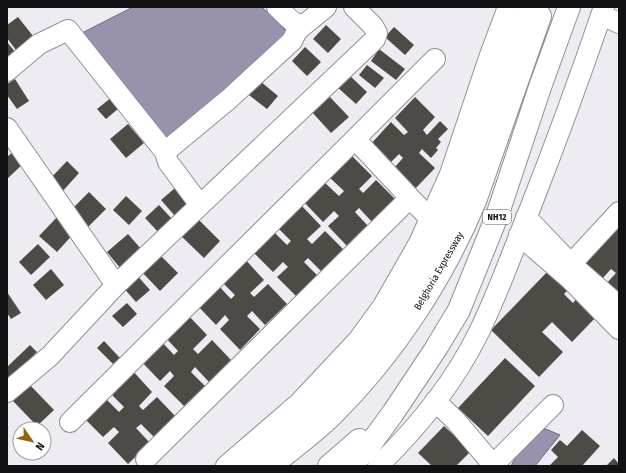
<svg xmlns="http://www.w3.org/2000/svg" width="626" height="473" font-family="'Fira Sans Condensed',sans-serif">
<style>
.water{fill:#9a91ac;stroke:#716b7e}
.building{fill:#4e4b47}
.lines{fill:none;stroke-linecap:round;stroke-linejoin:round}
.minor-casing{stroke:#919095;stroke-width:22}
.highway-casing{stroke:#919095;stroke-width:24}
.minor{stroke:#fff;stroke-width:20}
.highway{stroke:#fff;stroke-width:22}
.labels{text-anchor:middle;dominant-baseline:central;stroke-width:4;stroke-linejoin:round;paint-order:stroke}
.shield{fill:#fff;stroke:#59595a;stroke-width:1}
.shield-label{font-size:9px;font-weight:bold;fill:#121214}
.street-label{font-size:10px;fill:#121214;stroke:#fff}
</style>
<rect width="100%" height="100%" fill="#eeecf2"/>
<!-- water -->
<path class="water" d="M133 7H262L293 38 169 151 78 35Z
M546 429 560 435 535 466H511L527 435Z"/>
<!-- building -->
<path class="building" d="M18 17 33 36 16 50 7 38V25Z
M326 25 341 39 328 53 313 39Z
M394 27 414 45 405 55 385 37Z
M7 42 16 53 7 61Z
M305 47 321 62 307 76 292 61Z
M379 49 405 69 396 80 371 61Z
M367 65 384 78 375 88 359 75Z
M348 74 367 92 356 104 336 86Z
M15 79 29 101 17 109 7 95V84Z
M260 81 278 96 267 109 249 95Z
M117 93 125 103 106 119 97 109Z
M328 95 349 117 331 133 311 111Z
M415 97 435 117 423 130 427 135 440 121 448 129 438 139 441 142 436 148 438 150 431 158 422 149 419 153 435 168 413 191 392 170 403 158 399 154 388 165 369 146 391 122 404 135 408 132 395 118Z
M128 124 144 143 126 158 110 139Z
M15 150 25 162 7 179V157Z
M350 154 372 176 359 189 363 193 376 180 395 199 372 222 359 208 355 212 368 226 347 246 328 226 339 216 334 211 323 222 303 201 323 181 339 196 344 191 328 176Z
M67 161 79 173 61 193 48 181Z
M175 188 189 204 175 216 161 200Z
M89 192 106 209 87 228 70 211Z
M126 196 142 211 129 225 113 210Z
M300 204 321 226 307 239 312 244 325 231 344 250 322 272 308 258 304 262 318 276 297 297 277 277 288 267 283 262 273 272 252 251 273 231 287 245 291 241 277 227Z
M159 205 173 220 159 233 145 218Z
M58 216 76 231 57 252 39 236Z
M619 216V296L606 284 616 273 611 269 601 280 579 260Z
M196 217 220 241 204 258 179 234Z
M128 234 142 250 121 269 107 252Z
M38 244 50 257 31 275 19 262Z
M158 253 178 273 160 291 141 271Z
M243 257 264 280 250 293 254 297 268 284 287 304 265 325 252 311 247 316 260 329 240 350 220 329 229 320 225 315 216 325 195 303 216 283 231 299 235 295 220 280Z
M51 269 64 285 46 300 33 285Z
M548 271 568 290 564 294 573 303 577 298 596 317 572 342 552 322 542 332 563 352 539 377 491 330Z
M135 273 150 290 136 302 121 285Z
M7 292 21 313 11 319 7 313Z
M127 303 137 314 123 327 112 316Z
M187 314 207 335 193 349 198 354 212 340 231 360 209 382 195 367 191 372 205 386 184 406 164 386 174 376 170 371 160 381 140 360 160 340 174 355 178 351 164 336Z
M104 341 120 358 113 364 97 348Z
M30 345 37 352 8 381 7 380V367Z
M505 358 535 386 488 436 458 408Z
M131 369 152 392 139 406 143 410 157 397 176 417 155 438 141 424 136 428 150 443 128 464 108 443 119 432 114 427 103 437 82 416 103 396 119 412 124 407 108 391Z
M29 384 54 410 37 426 12 400Z
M444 426 471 451 456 466H432L418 453Z
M582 430 600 446 582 466H549L558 457 551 450 560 440 567 446Z
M614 458 619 464V466H606Z"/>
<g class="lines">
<!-- minor casing -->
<g class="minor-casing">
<path id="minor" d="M277 7C285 14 293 26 304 25L326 7
M601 15 619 23
M7 71 39 44 68 30 165 152 168 162 200 205
M7 128 116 285
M355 139 435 59
M165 152 229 99 292 41 297 31 304 25
M526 217 571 264 619 306
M519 235 571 280 619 329
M571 264 619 212
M7 392 50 356 116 285 370 44 375 39 377 33 373 26 354 7
M435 401 456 421 494 466
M70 422 355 139 430 219
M146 459 410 198
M493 465 553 405
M226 466 299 403 359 339 383 306 419 243 450 174 490 55 508 7
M378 466C417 428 455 381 479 332 499 291 514 248 531 206 557 140 581 74 604 7"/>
</g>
<!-- highway casing -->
<g class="highway-casing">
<path id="highway" d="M249 466 301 421 344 381 393 318 441 232 506 61 519 31 531 7
M270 466C291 450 312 434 331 416 392 356 442 280 475 201L540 16
M329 466 359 440
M350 466 366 450 393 413 435 350 459 310 497 216 540 87 569 7"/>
</g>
<!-- minor -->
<use href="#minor" class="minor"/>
<!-- highway -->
<use href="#highway" class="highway"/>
</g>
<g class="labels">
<!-- shield labels -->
<rect class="shield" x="483" y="210" width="28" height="14" rx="3"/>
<g class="shield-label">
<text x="497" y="217">NH12</text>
</g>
<!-- street labels -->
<g class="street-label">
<text transform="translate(439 271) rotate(-60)">Belghoria Expressway</text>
</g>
</g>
<!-- border -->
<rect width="626" height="473" fill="none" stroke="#121214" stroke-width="16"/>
<!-- north arrow -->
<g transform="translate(32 441) rotate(124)"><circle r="19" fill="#ffffff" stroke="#a0a0a1"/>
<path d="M0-3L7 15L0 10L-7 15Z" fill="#91650f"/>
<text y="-6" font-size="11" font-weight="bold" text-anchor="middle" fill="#121214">N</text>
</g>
</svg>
